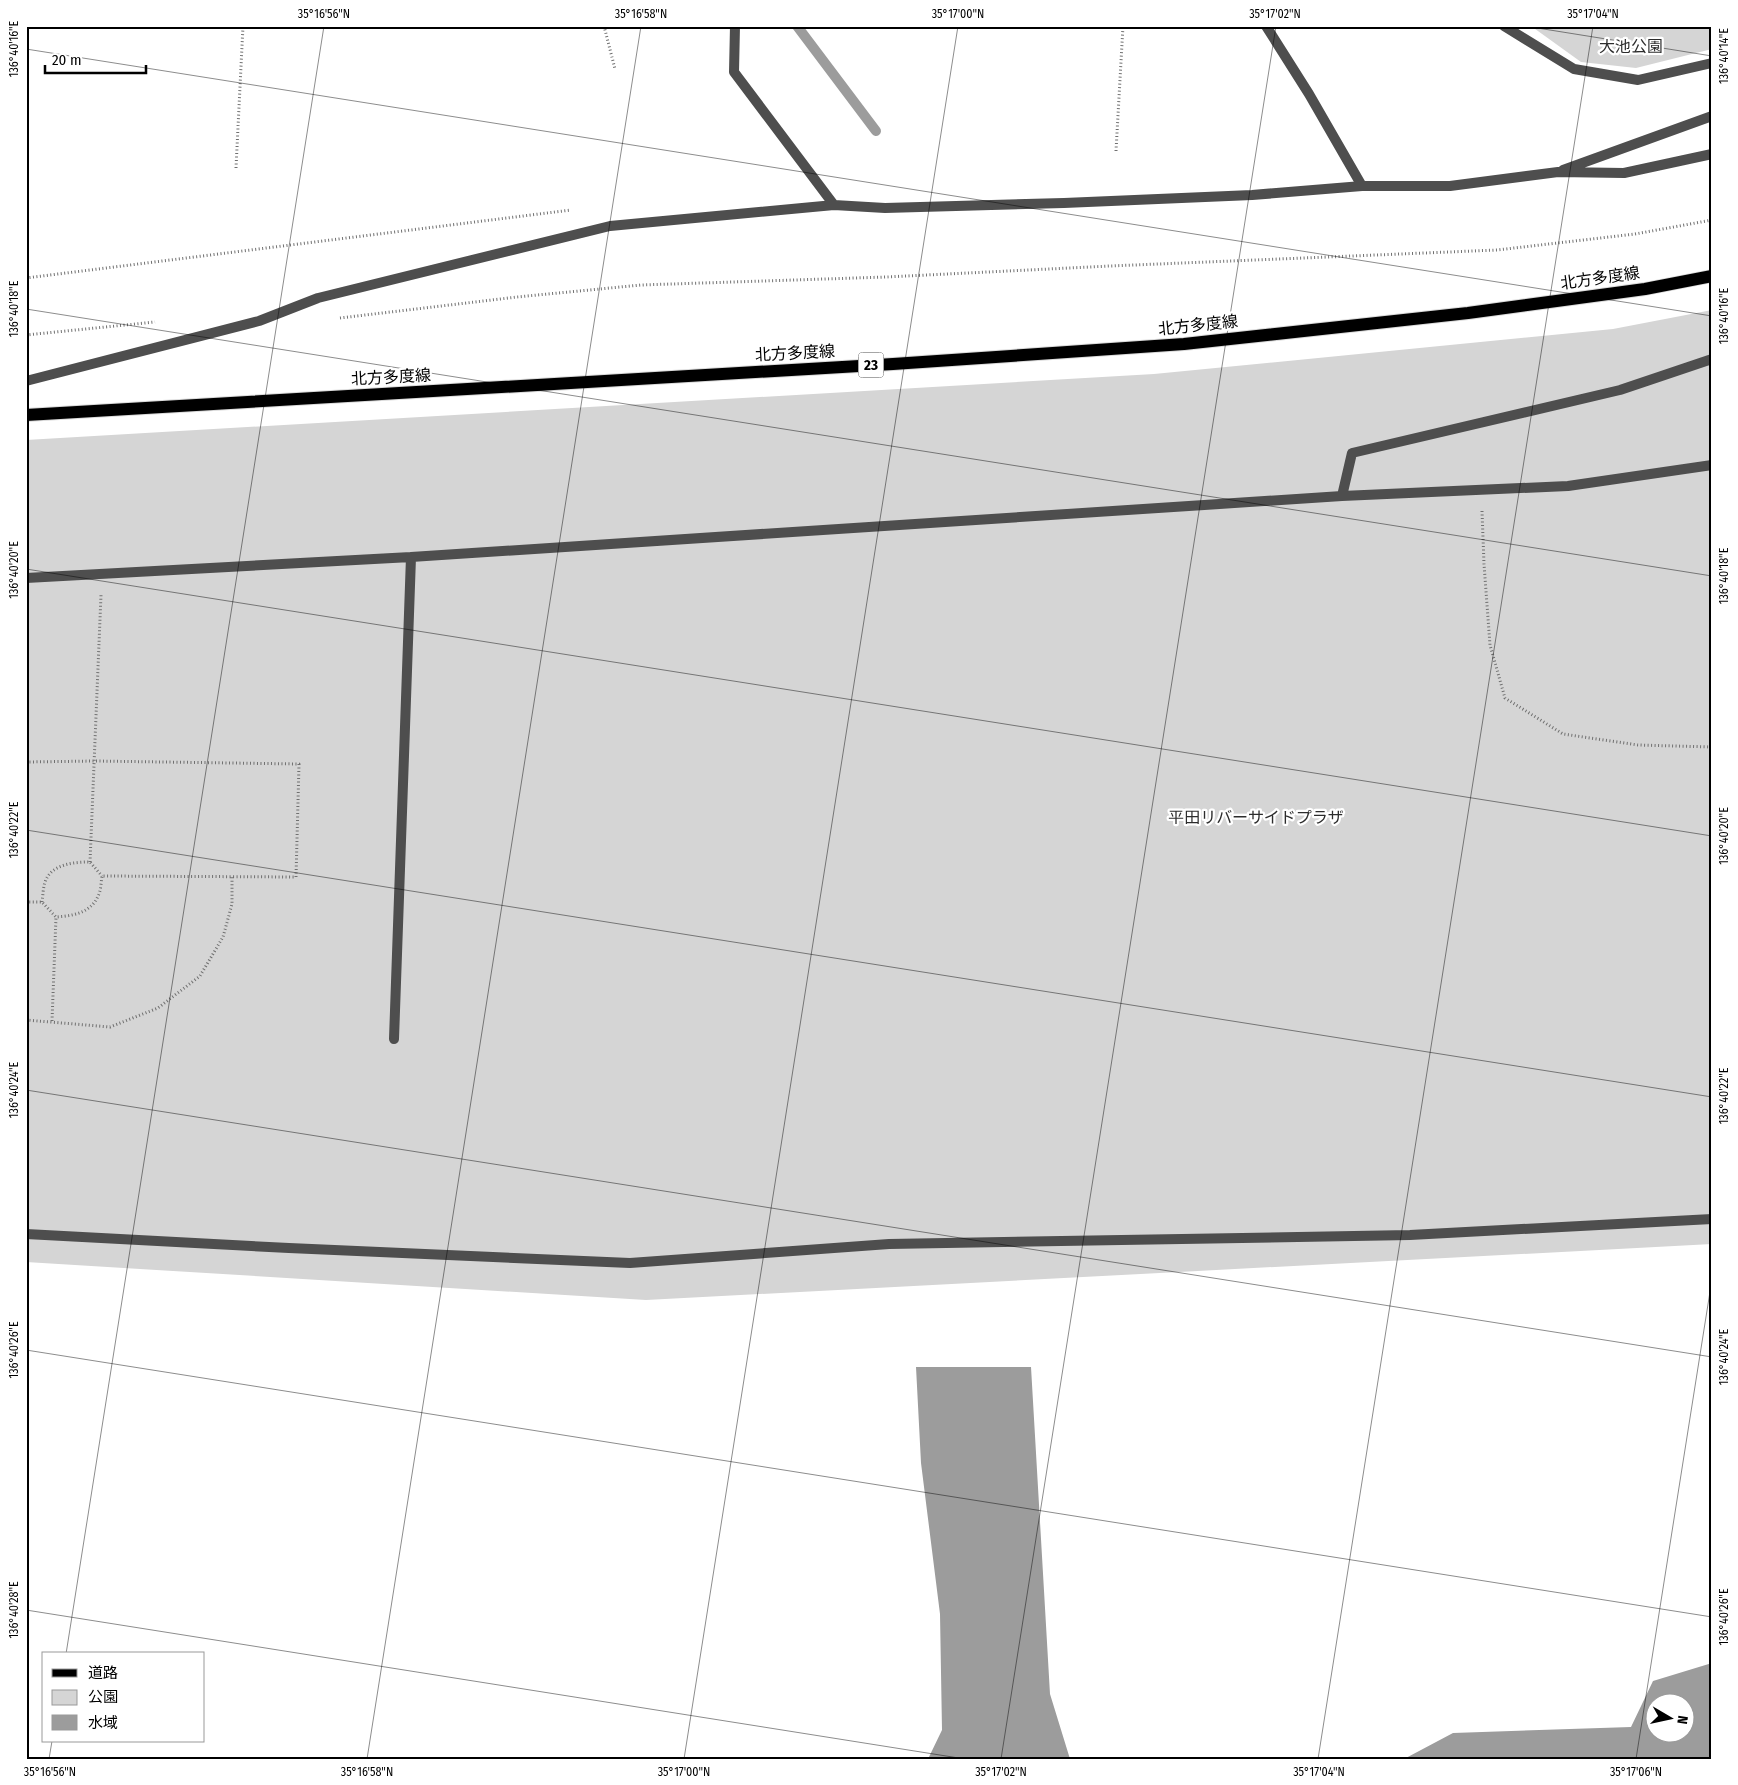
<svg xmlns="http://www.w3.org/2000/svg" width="1738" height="1785" font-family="'Fira Sans Condensed','Noto Sans JP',sans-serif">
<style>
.green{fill:#d5d5d5}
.water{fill:#9c9c9c;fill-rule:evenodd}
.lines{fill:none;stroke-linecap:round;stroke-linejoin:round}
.stream{stroke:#9c9c9c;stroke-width:10}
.primary-casing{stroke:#dbdbdb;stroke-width:14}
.path{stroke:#707070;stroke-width:3;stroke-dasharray:1 2.5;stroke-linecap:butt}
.service{stroke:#4e4e4e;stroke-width:10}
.minor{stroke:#4e4e4e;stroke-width:10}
.primary{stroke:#000;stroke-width:12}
.ticks{fill:none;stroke:#000;stroke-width:1;stroke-opacity:0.45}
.labels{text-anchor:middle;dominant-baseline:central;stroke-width:4.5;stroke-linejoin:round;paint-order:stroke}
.shield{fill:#fff;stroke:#4c4c4c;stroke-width:1}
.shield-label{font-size:15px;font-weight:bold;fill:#000}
.park-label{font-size:16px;fill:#2c2c2c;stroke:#fff}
.street-label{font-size:16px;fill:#000;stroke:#fff}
.neatline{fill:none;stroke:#000;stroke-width:2}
.ticks-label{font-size:12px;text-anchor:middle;fill:#000}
</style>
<rect width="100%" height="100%" fill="#fff"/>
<!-- green -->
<path class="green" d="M1531 26H1712V49L1636 68 1581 62Z
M1712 310V1244L646 1300 26 1262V440L1154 374 1613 329Z"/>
<!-- water -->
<path class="water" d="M916 1367H1031L1050 1694 1070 1759H928L942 1730 940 1614 921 1463Z
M1712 1663V1759H1404L1453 1733 1631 1727 1653 1681ZM1656 1702H1686V1732H1656Z"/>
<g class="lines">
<!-- stream -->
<path class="stream" d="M797 26 876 131"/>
<!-- primary casing -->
<g class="primary-casing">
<path id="primary" d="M26 415 893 364 1184 344 1468 313 1645 289 1712 276"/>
</g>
<!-- path -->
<path class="path" d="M604 26 615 69
M1116 151 1123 26
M236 168 243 26
M26 278 571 210
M340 318 517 297 641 285 886 277 1110 266 1497 250 1635 234 1712 220
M26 335 155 322
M1482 511 1484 564 1490 645 1505 698 1563 734 1638 745 1712 747
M26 762 95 761 299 764 296 877 102 876C101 882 101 891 98 896 91 913 72 916 56 917L42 902H26
M90 862 101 595
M42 902C43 896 43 888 45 882 51 864 74 862 90 862L102 876
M26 1020 110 1027 158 1008 200 976 223 937 232 904V876
M52 1021 56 917"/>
<!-- service -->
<path class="service" d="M1712 359 1620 390 1352 453 1342 496 1568 486 1712 465
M26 578 411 557
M394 1039 411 557 1342 496
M26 1234 289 1248 630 1263 889 1244 1410 1235 1712 1219"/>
<!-- minor -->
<path class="minor" d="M735 26 734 72 834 205
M1266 26 1309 94 1362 186
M1504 26 1574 69 1638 80 1712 63
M1563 170 1712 116
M26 381 259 321 318 298 610 226 834 205 885 208 1064 203 1252 195 1362 186H1450L1558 172 1624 173 1712 154"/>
<!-- primary -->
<use href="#primary" class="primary"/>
</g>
<!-- ticks -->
<path class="ticks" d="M1525 26 1712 56M26 49 1712 316M26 309 1712 576M26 569 1712 836M26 830 1712 1097M26 1090 1712 1357M26 1350 1712 1617M26 1610 965 1759M66 1654 324 26M49 1759 52 1741M367 1759 641 26M684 1759 958 26M1001 1759 1276 26M1318 1759 1593 26M1636 1759 1712 1279"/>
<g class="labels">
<!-- shield labels -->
<rect class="shield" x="858.5" y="352.5" width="25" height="25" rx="4"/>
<g class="shield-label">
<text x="871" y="365">23</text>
</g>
<!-- park labels -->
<g class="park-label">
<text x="1631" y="46">大池公園</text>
<text x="1256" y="817">平田リバーサイドプラザ</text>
</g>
<!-- street labels -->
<g class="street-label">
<text transform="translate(1600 278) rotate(-8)">北方多度線</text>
<text transform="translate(1198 325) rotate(-6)">北方多度線</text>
<text transform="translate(795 353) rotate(-3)">北方多度線</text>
<text transform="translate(391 377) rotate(-3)">北方多度線</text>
</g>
</g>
<!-- border -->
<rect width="1738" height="1785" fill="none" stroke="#ffffff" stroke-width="55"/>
<!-- legend -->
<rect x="42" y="1652" width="162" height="90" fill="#ffffff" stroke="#999999"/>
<rect x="52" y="1669" width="25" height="8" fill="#000000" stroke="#999999"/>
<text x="88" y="1678" font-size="15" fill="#000000">道路</text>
<rect x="52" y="1690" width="25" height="15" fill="#d5d5d5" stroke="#999999"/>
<text x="88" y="1702" font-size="15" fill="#000000">公園</text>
<rect x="52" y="1715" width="25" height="15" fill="#9c9c9c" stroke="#999999"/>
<text x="88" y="1728" font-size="15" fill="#000000">水域</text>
<!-- north arrow -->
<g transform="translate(1670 1718) rotate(99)"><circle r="24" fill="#ffffff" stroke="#999999"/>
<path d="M0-4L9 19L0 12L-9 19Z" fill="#000000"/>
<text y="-8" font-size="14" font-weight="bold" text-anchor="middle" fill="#000000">N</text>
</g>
<!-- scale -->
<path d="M45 65v8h101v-8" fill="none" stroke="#000000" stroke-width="2.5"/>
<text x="52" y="65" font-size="15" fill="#000000" stroke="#ffffff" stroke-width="4" paint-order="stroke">20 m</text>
<rect x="28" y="28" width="1682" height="1730" class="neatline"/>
<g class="ticks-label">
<text x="324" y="18">35°16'56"N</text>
<text x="641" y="18">35°16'58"N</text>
<text x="958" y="18">35°17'00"N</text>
<text x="1275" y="18">35°17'02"N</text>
<text x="1593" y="18">35°17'04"N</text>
<text transform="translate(14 49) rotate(-90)" y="4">136°40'16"E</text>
<text transform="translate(1724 56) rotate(-90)" y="4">136°40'14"E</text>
<text transform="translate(14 309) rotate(-90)" y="4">136°40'18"E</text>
<text transform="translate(1724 316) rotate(-90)" y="4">136°40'16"E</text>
<text transform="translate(14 570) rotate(-90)" y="4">136°40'20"E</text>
<text transform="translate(1724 576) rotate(-90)" y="4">136°40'18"E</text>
<text transform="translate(14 830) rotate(-90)" y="4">136°40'22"E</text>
<text transform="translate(1724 836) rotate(-90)" y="4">136°40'20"E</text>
<text transform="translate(14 1090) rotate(-90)" y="4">136°40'24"E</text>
<text transform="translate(1724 1096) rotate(-90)" y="4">136°40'22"E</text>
<text transform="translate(14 1350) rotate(-90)" y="4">136°40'26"E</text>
<text transform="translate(1724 1357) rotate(-90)" y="4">136°40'24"E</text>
<text transform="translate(14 1610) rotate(-90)" y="4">136°40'28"E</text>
<text transform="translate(1724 1617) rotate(-90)" y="4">136°40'26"E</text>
<text x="50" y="1776">35°16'56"N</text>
<text x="367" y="1776">35°16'58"N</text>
<text x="684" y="1776">35°17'00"N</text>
<text x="1001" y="1776">35°17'02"N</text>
<text x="1319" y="1776">35°17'04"N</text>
<text x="1636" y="1776">35°17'06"N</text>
</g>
</svg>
